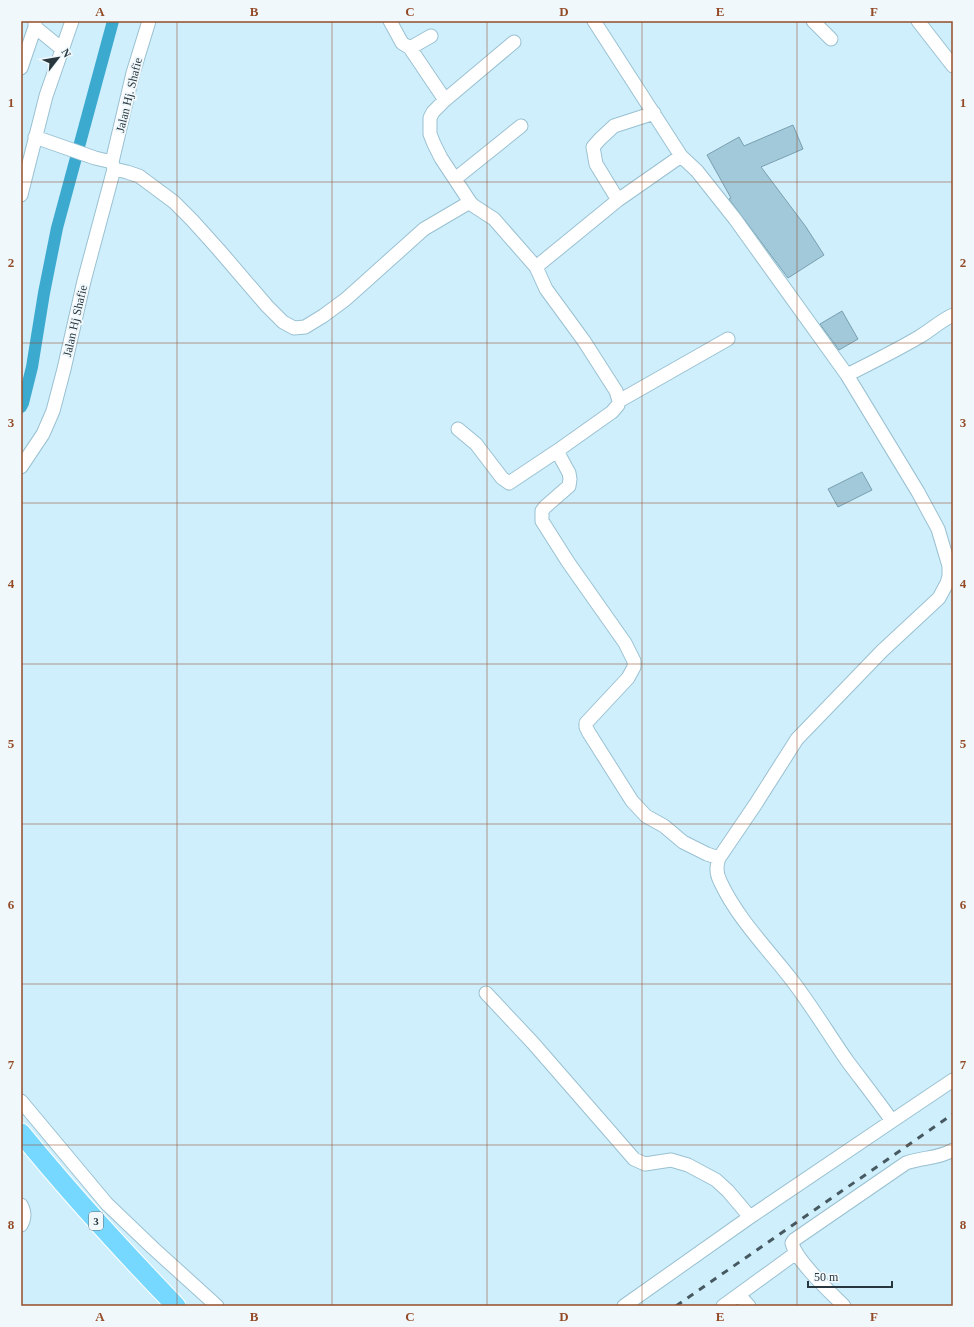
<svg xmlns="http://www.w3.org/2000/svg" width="974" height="1327" font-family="Georgia,serif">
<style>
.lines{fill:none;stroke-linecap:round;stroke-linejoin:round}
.canal{stroke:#3ca9cf;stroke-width:12}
.building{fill:#a2c9da;stroke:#799faf}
.minor-casing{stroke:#9ac1d1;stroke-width:15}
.highway-casing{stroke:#fff;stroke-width:21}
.minor{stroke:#fff;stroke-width:13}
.highway{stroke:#76d8fe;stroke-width:19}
.rail{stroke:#465961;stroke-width:3;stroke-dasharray:7 7;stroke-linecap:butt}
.grid{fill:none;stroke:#944c28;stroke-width:1;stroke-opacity:0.55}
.labels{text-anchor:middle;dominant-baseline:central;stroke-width:4;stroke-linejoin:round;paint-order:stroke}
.shield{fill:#f0f8fc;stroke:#647177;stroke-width:1}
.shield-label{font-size:11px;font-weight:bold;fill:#28373e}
.street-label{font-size:12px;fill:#28373e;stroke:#f0f8fc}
.neatline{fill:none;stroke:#944c28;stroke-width:1.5}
.grid-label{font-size:13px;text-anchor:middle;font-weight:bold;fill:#944c28}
</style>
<rect width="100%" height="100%" fill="#cfeffd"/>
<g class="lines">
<!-- canal -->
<path class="canal" d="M21 407 23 403 32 367 44 293 57 228 113 21"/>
</g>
<!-- building -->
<path class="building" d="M793 125 803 149 761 167 806 227 824 255 788 278 729 199 731 198 707 155 739 137 744 146Z
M842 311 858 339 839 350 820 324Z
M862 472 872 490 838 507 828 489Z"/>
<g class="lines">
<!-- minor casing -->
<g class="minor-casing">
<path id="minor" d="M390 21 402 43 410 48 431 36
M594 21 681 156 697 171 735 219 847 375 918 492 938 529 949 566V576L947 583 939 598 882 651 797 739 755 805 719 858C716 866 716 873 720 881 737 918 767 948 791 979 812 1006 829 1035 848 1062 863 1082 878 1101 892 1121L953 1080
M813 21 831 39
M918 21 953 66
M35 27 62 49
M514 42 445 100 433 112 430 118V134L434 144 441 158 470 202 474 206 494 219 536 267 546 289 584 341 616 391 619 401
M410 48 445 100
M21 68 35 27V21
M35 137 95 158 112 162
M114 169 127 172 139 176 174 202 192 220 219 250 267 306 283 322 294 328 305 327 323 316 346 299 424 229 470 202
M455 179 521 126
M21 195 46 96 72 21
M618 200 596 164 593 147 600 139 614 126 654 113
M536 267 618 200 681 156
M847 375C871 363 895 351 919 337 931 330 940 321 953 315
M458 429 476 444 502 478 509 483 557 451
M21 467 43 434 53 411 64 369 84 281 114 169 112 162 133 73 149 21
M719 858 707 854 683 842 664 826 646 816 632 801 589 733 586 727V723L628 678 634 667V661L625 643 568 562 542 521V511L545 507 569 486 570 479 569 473 557 451 612 412 618 405 619 401 728 339
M486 993 533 1043 634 1159 645 1164 671 1160 688 1165 716 1180 728 1191 750 1217
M21 1101 107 1204 153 1248 217 1306
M21 1205C25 1212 25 1218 21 1225
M739 1295 749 1306
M624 1306 750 1217 892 1121
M723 1306 796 1253
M844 1306C831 1293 796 1261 792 1243L794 1240 906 1163C922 1157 938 1159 953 1150"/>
</g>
<!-- highway casing -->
<g class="highway-casing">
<path id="highway" d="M21 1133C70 1193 122 1250 176 1306"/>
</g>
<!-- minor -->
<use href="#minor" class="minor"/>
<!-- highway -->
<use href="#highway" class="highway"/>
<!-- rail -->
<path class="rail" d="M676 1306 953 1114"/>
</g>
<!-- grid -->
<path class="grid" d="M177 21V1306M332 21V1306M487 21V1306M642 21V1306M797 21V1306M21 182H953M21 343H953M21 503H953M21 664H953M21 824H953M21 984H953M21 1145H953"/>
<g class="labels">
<!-- shield labels -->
<rect class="shield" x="89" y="1212" width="14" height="18" rx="3"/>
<g class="shield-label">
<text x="96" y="1221">3</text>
</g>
<!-- street labels -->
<g class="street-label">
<text transform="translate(129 95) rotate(-76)">Jalan Hj. Shafie</text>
<text transform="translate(75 321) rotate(-77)">Jalan Hj Shafie</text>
</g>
</g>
<!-- border -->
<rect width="974" height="1327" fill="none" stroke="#f0f8fc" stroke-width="44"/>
<!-- north arrow -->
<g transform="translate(58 58) rotate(59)" stroke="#f0f8fc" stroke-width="3" paint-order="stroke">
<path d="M0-3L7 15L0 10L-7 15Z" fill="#28373e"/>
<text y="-6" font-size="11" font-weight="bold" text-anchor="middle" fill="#28373e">N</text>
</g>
<!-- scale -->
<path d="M808 1281v6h84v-6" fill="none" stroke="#28373e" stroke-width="2"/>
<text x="814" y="1281" font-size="12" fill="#28373e" stroke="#f0f8fc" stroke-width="3" paint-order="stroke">50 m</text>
<rect x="22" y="22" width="930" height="1283" class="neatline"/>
<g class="grid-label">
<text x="100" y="16">A</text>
<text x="254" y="16">B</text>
<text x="410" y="16">C</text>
<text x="564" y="16">D</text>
<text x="720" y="16">E</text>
<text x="874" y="16">F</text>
<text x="11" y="107">1</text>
<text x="963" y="107">1</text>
<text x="11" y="267">2</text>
<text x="963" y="267">2</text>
<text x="11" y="427">3</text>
<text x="963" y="427">3</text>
<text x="11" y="588">4</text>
<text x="963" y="588">4</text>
<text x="11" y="748">5</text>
<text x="963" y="748">5</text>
<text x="11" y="909">6</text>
<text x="963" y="909">6</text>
<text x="11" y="1069">7</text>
<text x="963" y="1069">7</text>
<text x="11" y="1229">8</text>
<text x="963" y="1229">8</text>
<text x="100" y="1321">A</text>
<text x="254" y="1321">B</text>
<text x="410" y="1321">C</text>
<text x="564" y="1321">D</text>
<text x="720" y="1321">E</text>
<text x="874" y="1321">F</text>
</g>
</svg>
